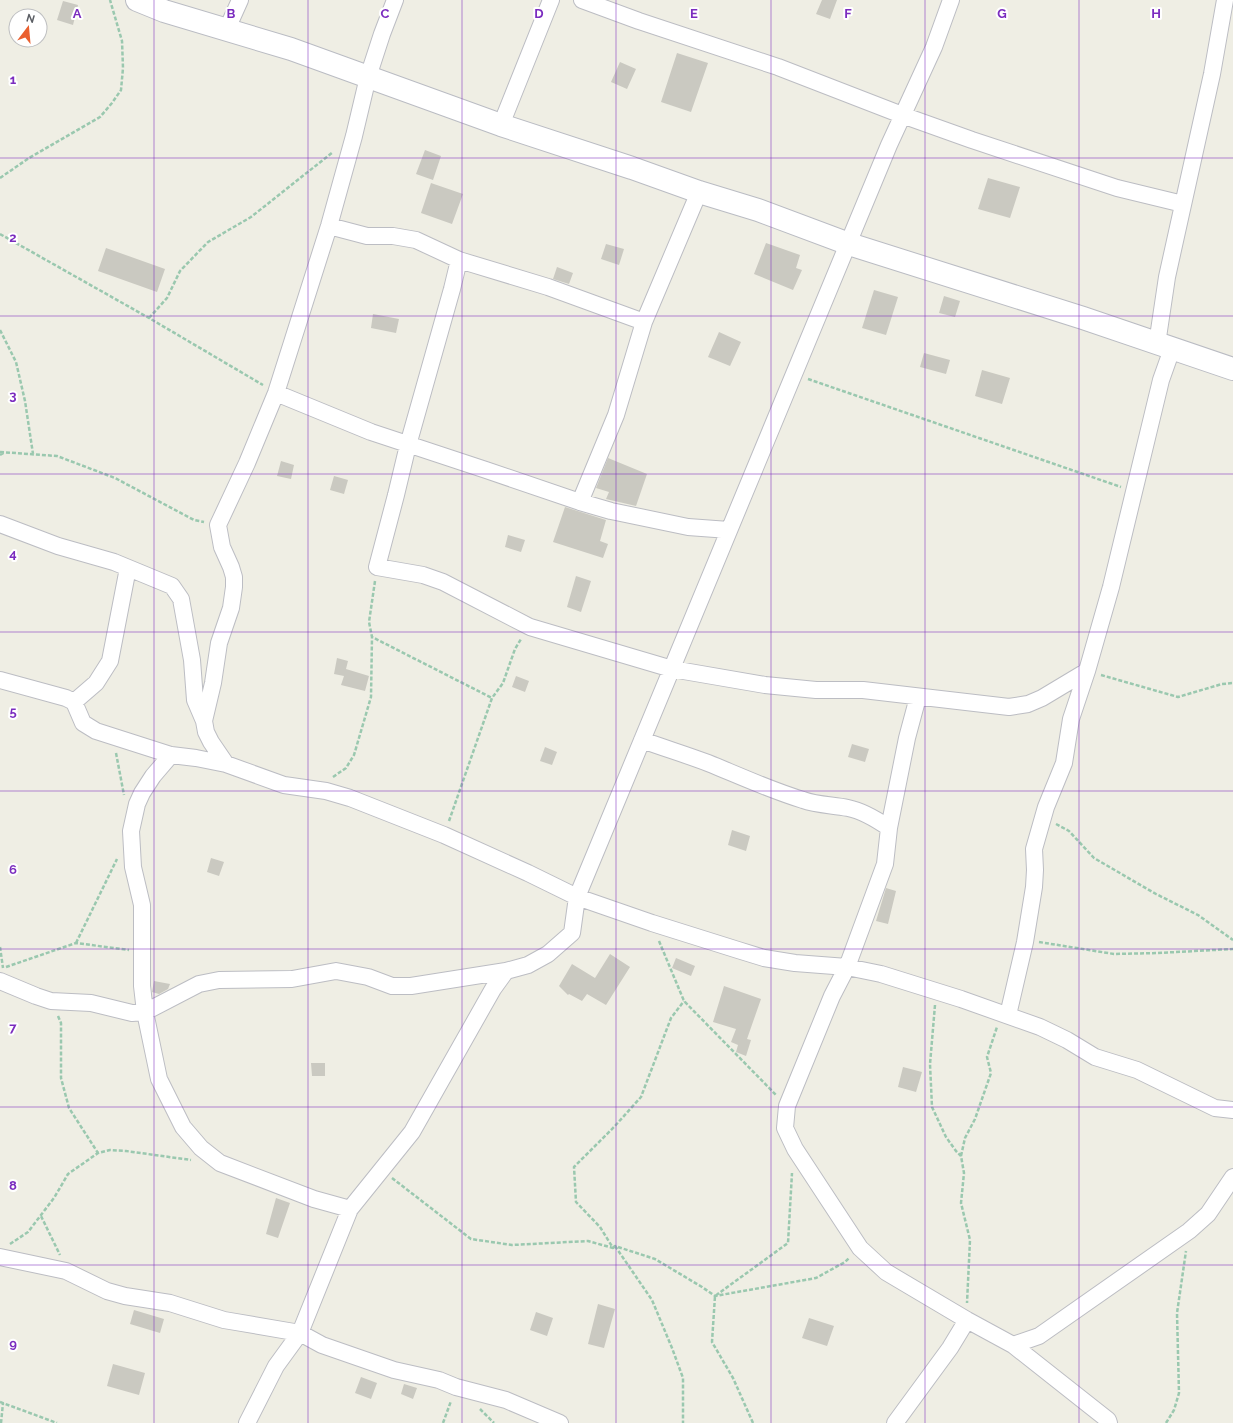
<svg xmlns="http://www.w3.org/2000/svg" width="1233" height="1423" font-family="Raleway,sans-serif">
<style>
.building{fill:#cac9c1}
.lines{fill:none;stroke-linecap:round;stroke-linejoin:round}
.street-casing{stroke:#bcbdc3;stroke-width:18}
.secondary-casing{stroke:#babcc3;stroke-width:24}
.path{stroke:#9ac8af;stroke-width:2.5;stroke-dasharray:4 2;stroke-linecap:butt}
.street{stroke:#fff;stroke-width:16}
.secondary{stroke:#fff;stroke-width:22}
.grid{fill:none;stroke:#7b2cbf;stroke-width:1;stroke-opacity:0.55}
.grid-label{font-size:13px;text-anchor:middle;font-weight:bold;fill:#7b2cbf;stroke:#fff;stroke-width:4;stroke-linejoin:round;paint-order:stroke}
</style>
<rect width="100%" height="100%" fill="#efeee4"/>
<!-- building -->
<path class="building" d="M822 0H837L830 19 816 14Z
M63 1 78 5 73 25 57 20Z
M677 53 708 63 691 112 661 102Z
M620 62 636 69 627 89 611 82Z
M425 150 441 156 433 180 416 174Z
M988 178 1020 187 1010 218 978 209Z
M431 183 463 194 452 224 421 213Z
M766 243 800 255 796 268 802 270 793 290 754 274Z
M606 244 624 249 619 265 601 259Z
M106 248 165 269 157 292 98 271Z
M557 267 573 273 569 284 553 279Z
M874 290 898 297 886 335 862 328Z
M944 296 960 301 955 317 939 313Z
M373 314 399 319 396 333 371 328Z
M719 332 741 342 730 366 708 357Z
M924 353 950 360 946 374 920 367Z
M982 370 1010 378 1002 404 975 396Z
M608 458 647 474 636 506 606 499 609 492 596 488Z
M281 461 294 465 291 479 277 476Z
M334 476 348 480 344 494 330 490Z
M565 507 606 520 600 541 608 544 603 558 553 542Z
M508 535 525 540 521 552 505 547Z
M576 576 591 581 581 612 567 607Z
M337 658 348 661 346 669 369 676 365 691 341 685 344 676 334 674Z
M516 676 529 681 525 692 512 687Z
M852 744 869 749 865 762 848 757Z
M545 747 557 752 552 765 540 761Z
M732 830 750 836 746 851 728 845Z
M211 858 224 862 219 876 207 872Z
M886 888 896 891 888 924 876 921Z
M610 954 630 967 606 1005 587 994 582 1001 569 994 568 995 559 986 572 964 595 978Z
M676 958 695 966 691 976 672 968Z
M154 981 170 984 168 989 159 994 152 992Z
M724 986 761 999 747 1039 751 1040 746 1056 736 1052 738 1045 731 1042 736 1029 713 1022Z
M311 1063H325V1076H312Z
M903 1067 922 1072 916 1092 898 1087Z
M276 1198 290 1203 278 1238 266 1234Z
M598 1304 615 1309 604 1348 588 1344Z
M134 1310 164 1319 160 1333 130 1324Z
M536 1312 553 1318 547 1336 530 1330Z
M809 1318 834 1326 827 1346 802 1338Z
M113 1364 145 1373 139 1395 107 1386Z
M361 1377 377 1383 371 1399 355 1393Z
M404 1384 417 1388 413 1399 401 1394Z"/>
<g class="lines">
<!-- street casing -->
<g class="street-casing">
<path id="street" d="M582 0 639 21 778 67 902 115 972 140 1117 188 1183 204
M227 29 240 0
M501 125 551 0
M329 226 367 236H393L416 240 459 260 548 287 644 322
M459 260 452 289 408 445 396 495 377 567 423 575 443 582 530 627 672 669 765 685 816 690H863L1009 707 1028 704 1042 698 1087 671
M1157 344 1167 277 1212 74 1225 0
M276 393 371 432 486 470 580 502 611 511 688 527 729 530
M580 502 616 415 644 322 699 192
M0 524 58 546 114 562 172 586 181 599 192 660 195 700 204 721
M0 680 66 698 74 702 83 723 96 731 171 755 196 758 226 764 284 785 326 791 350 798 444 835 528 873 577 897 652 923 738 950 764 958 795 963 847 967 881 974 961 999 1040 1027 1067 1040 1095 1057 1137 1070 1215 1108 1233 1110
M918 697 907 738 889 828 885 864 847 967 832 996 787 1106 785 1128 795 1149 860 1248 886 1272 967 1320 1013 1345 1108 1420 1109 1423
M74 702 96 683 110 661 128 568
M642 740C664 748 687 755 708 763 740 776 770 790 803 800 817 805 833 805 848 808 863 811 876 819 889 828
M171 755 153 776 142 793 137 804 131 831 133 867 142 905V986L145 1012 159 1079 183 1127 201 1148 220 1163 314 1199 350 1209
M226 764 211 742 206 732 204 721 213 683 219 643 231 608 234 587V577L231 567 222 547 218 525 247 463 276 393 329 226 354 136 368 77 382 34 395 0
M0 981 36 996 51 1001 91 1003 132 1013 145 1012 199 984 219 980 292 979 336 971 368 977 392 986H411L506 971
M1008 1015 1025 942 1034 887 1035 870 1034 849 1046 807 1064 763 1071 719 1087 671 1111 587 1161 380 1172 349
M0 1257 66 1271 107 1291 125 1296 170 1303 224 1320 300 1333 322 1345 394 1370 439 1380 456 1387 506 1400 560 1423
M1013 1345 1039 1336 1189 1231 1208 1214 1233 1177
M247 1423 276 1366 300 1333 350 1209 412 1132 493 989 506 971 528 965 548 954 572 933 577 897 889 145 934 47 951 0
M895 1423 950 1348 967 1320"/>
</g>
<!-- secondary casing -->
<g class="secondary-casing">
<path id="secondary" d="M137 0 164 11 291 49 501 125 632 168 699 192 758 210 849 244 1083 318 1233 369"/>
</g>
<!-- path -->
<path class="path" d="M0 178 29 158 100 117 112 103 121 90 123 68 122 41 110 0
M0 234 149 318 263 385
M149 318 167 298 180 271 208 242 251 217 333 152
M0 330 16 362 25 401 33 454
M808 379 1121 487
M0 452 57 456 115 478 194 520 204 522
M0 455 5 452
M375 581 369 622 372 637 492 698
M1101 675 1178 697 1222 684 1233 683
M116 753 124 795
M333 777 346 768 354 755 371 697 372 637
M449 821 492 698 503 683 515 649 521 639
M1056 824 1069 831 1094 858 1156 894 1198 915 1233 940
M659 941 684 1001 777 1096
M1039 942 1114 954 1158 953 1233 949
M76 943 117 859
M0 947 3 968
M6 967 76 943 129 950
M935 1005 930 1064 932 1107 946 1137 956 1151 961 1156 964 1173 961 1203 970 1240 967 1303
M58 1016 61 1023V1078L69 1108 98 1153
M961 1156 965 1138 975 1119 991 1073 987 1057 997 1027
M392 1178 471 1239 512 1245 588 1241 613 1248 600 1227 576 1202 574 1167 614 1127 641 1097 671 1018 684 1001
M41 1216 60 1255
M10 1244 28 1232 54 1198 68 1174 98 1153 110 1150 126 1151 191 1160
M615 1246 652 1300 672 1348 683 1378V1423
M613 1248 615 1246 655 1259 702 1287 715 1296 816 1278 845 1262 849 1258
M0 1402 57 1423
M480 1409 494 1423
M1 1423 3 1403
M443 1423 451 1401
M753 1423 733 1378 712 1342 715 1296 788 1243 792 1173
M1166 1423 1174 1410 1179 1393 1177 1313 1186 1251"/>
<!-- street -->
<use href="#street" class="street"/>
<!-- secondary -->
<use href="#secondary" class="secondary"/>
</g>
<!-- grid -->
<path class="grid" d="M154 0V1423M308 0V1423M462 0V1423M616 0V1423M771 0V1423M925 0V1423M1079 0V1423M0 158H1233M0 316H1233M0 474H1233M0 632H1233M0 791H1233M0 949H1233M0 1107H1233M0 1265H1233"/>
<g class="grid-label">
<text x="77" y="18">A</text>
<text x="231" y="18">B</text>
<text x="385" y="18">C</text>
<text x="539" y="18">D</text>
<text x="694" y="18">E</text>
<text x="848" y="18">F</text>
<text x="1002" y="18">G</text>
<text x="1156" y="18">H</text>
<text x="13" y="84">1</text>
<text x="13" y="242">2</text>
<text x="13" y="400">3</text>
<text x="13" y="558">4</text>
<text x="13" y="716">5</text>
<text x="13" y="874">6</text>
<text x="13" y="1032">7</text>
<text x="13" y="1190">8</text>
<text x="13" y="1348">9</text>
</g>
<!-- north arrow -->
<g transform="translate(28 28) rotate(16)"><circle r="19" fill="#ffffff" stroke="#bebfc1"/>
<path d="M0-3L7 15L0 10L-7 15Z" fill="#ea5f2f"/>
<text y="-6" font-size="11" font-weight="bold" text-anchor="middle" fill="#5c5f65">N</text>
</g>
</svg>
